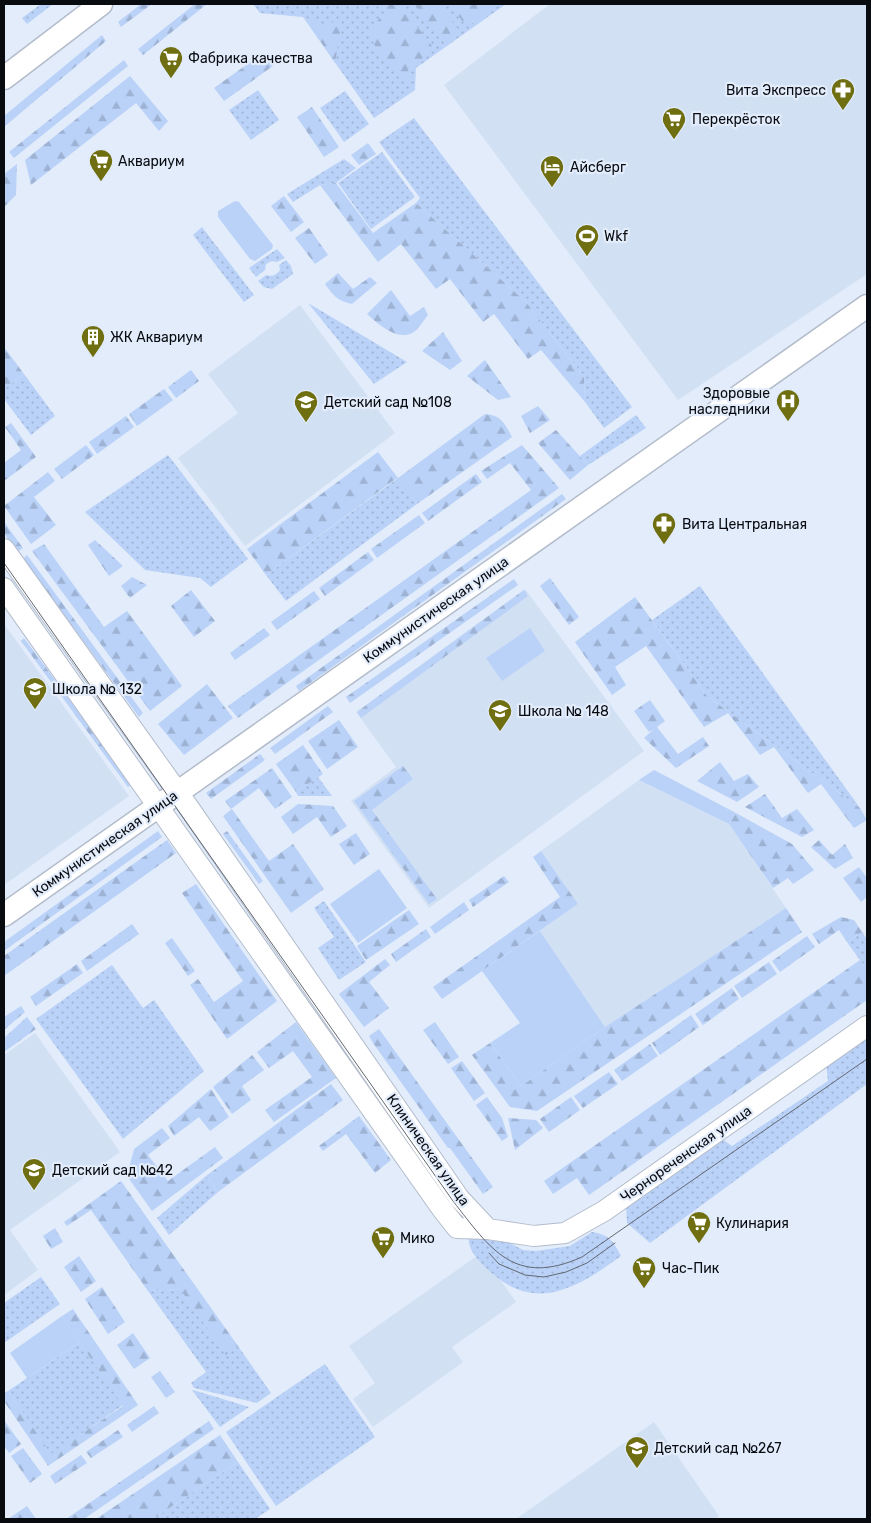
<svg xmlns="http://www.w3.org/2000/svg" width="871" height="1523" font-family="Rubik,sans-serif">
<style>
.built{fill:#d2e0f4}
.green{fill:url(#green-dots)}
.forest{fill:url(#forest-firs)}
.pitch{fill:#bad2f8}
.lines{fill:none;stroke-linecap:round;stroke-linejoin:round}
.secondary-casing{stroke:#b3bccb;stroke-width:22}
.primary-casing{stroke:#b3bccb;stroke-width:25}
.secondary{stroke:#fff;stroke-width:20}
.primary{stroke:#fff;stroke-width:22}
.tram{stroke:#616770;stroke-width:1}
.labels{text-anchor:middle;dominant-baseline:central;stroke-width:4.5;stroke-linejoin:round;paint-order:stroke}
.poi-label{font-size:14px;fill:#080b10;stroke:#e2ecfb;text-anchor:start}
.street-label{font-size:14px;fill:#080b10;stroke:#e2ecfb}
</style>
<defs>
<pattern id="green-dots" width="8" height="8" patternUnits="userSpaceOnUse" patternTransform="scale(1.25)"><rect width="8" height="8" fill="#bad2f8"/><path d="M2 2h.1M6 6h.1" fill="none" stroke="#9eb3d4" stroke-width="1.8" stroke-linecap="round"/></pattern>
<pattern id="forest-firs" width="22" height="20" patternUnits="userSpaceOnUse" patternTransform="scale(1.25)"><rect width="22" height="20" fill="#bad2f8"/><path d="M5 1l3.5 6h-7zM16 11l3.5 6h-7z" fill="#9eb3d4"/></pattern>
</defs>
<rect width="100%" height="100%" fill="#e2ecfb"/>
<!-- built -->
<path class="built" d="M550 4H867V274L678 400 444 85Z
M300 305 395 433 245 546 178 458 238 413 208 374Z
M525 589 644 751 429 908 351 801 396 767 356 712Z
M4 624 129 796 4 885Z
M639 780 729 824 786 908 605 1027 540 931 578 904 541 851Z
M35 1033 120 1152 10 1230 38 1270 4 1295V1055Z
M481 1253 516 1302 452 1347 463 1362 373 1427 353 1399 375 1383 349 1346Z
M654 1422 719 1516 714 1519H516Z"/>
<!-- green -->
<path class="green" d="M41 4H53L27 24 22 18Z
M253 4H506L416 68 415 90 374 118 303 17 260 13Z
M258 90 279 120 251 140 229 110Z
M345 91 369 124 344 142 320 108Z
M414 118 632 407 604 428 585 402 584 377 526 302 416 203 420 198 379 142Z
M382 152 415 197 371 229 338 183Z
M344 159 356 168 336 183 320 185 293 202 287 194Z
M202 227 254 295 244 302 193 235Z
M277 249 285 258 277 262 272 261 266 264 265 270 256 277 249 268Z
M286 260 291 266 293 274 272 289 264 287 258 281 266 275C273 277 276 275 280 270L279 265Z
M308 303 407 362 374 384Z
M24 374 55 416 31 435 4 399V389Z
M636 415 646 428 588 465 580 456Z
M168 455 248 559 211 587 200 578 145 570 85 512Z
M398 478 417 504 286 601 266 575Z
M700 586 860 808 707 696 652 620Z
M318 777 332 796H298L296 792Z
M324 901 366 962 339 980 318 948 334 937 314 908Z
M862 932 867 939V970L847 942Z
M112 965 143 1008 154 1000 204 1071 123 1139 36 1019Z
M867 1034V1084L650 1243 627 1223 626 1205 721 1138 732 1146 828 1081 826 1063Z
M206 1176 218 1192 169 1235 157 1218Z
M592 1232C610 1235 613 1241 621 1256 574 1290 533 1315 484 1266 474 1255 467 1248 469 1233L499 1237 523 1250 536 1251 570 1246Z
M41 1277 60 1304 4 1343V1303Z
M180 1289 226 1354 238 1346 271 1393 257 1403 194 1388 191 1383 206 1372 148 1291Z
M80 1342 123 1405 51 1455 8 1391Z
M325 1364 375 1437 276 1506 226 1432Z
M192 1390H193L249 1407 220 1427Z
M238 1462 270 1509 255 1519H153Z"/>
<!-- forest -->
<path class="forest" d="M141 4H152L121 27 118 22Z
M195 4H207L143 55 138 49Z
M378 4H400L435 50 408 68 410 86 376 50 370 30 388 8Z
M414 4H438L461 33 445 44Z
M449 4H501L467 27Z
M304 17 323 25 342 20 335 63Z
M102 35 106 41 4 127V116Z
M263 53 273 66 224 101 214 88Z
M124 60 128 66 14 158 9 152Z
M130 76 168 121 159 131 136 103 31 185 25 160Z
M312 107 339 147 324 157 297 117Z
M368 143 376 154 359 165 351 155Z
M17 164 16 195 4 207V174Z
M336 183 373 233 416 203 526 302 584 377 585 402 541 350 528 359 494 314 483 322 450 279 436 289 401 244 378 262 320 185Z
M284 196 304 222 291 232 271 206Z
M309 228 328 255 315 264 295 238Z
M338 273 353 289 370 277 377 283 352 304C336 300 334 296 325 284Z
M391 290 410 316 424 307 428 315C424 320 418 330 412 333 396 341 377 323 367 314Z
M443 332 462 361 450 370 422 351Z
M4 347 24 374 4 389Z
M485 360 511 397 498 400 467 376Z
M191 370 199 381 176 398 168 387Z
M164 389 173 400 137 426 129 414Z
M538 406 550 420 530 433 521 416Z
M485 414C501 415 505 424 512 437L417 504 397 478 266 575 247 549 378 452 398 478Z
M126 416 134 427 97 454 89 442Z
M11 423 36 457 4 481V463L21 450 5 427Z
M556 430 588 465 570 480 538 443Z
M86 445 94 455 62 479 54 469Z
M522 445 559 488 238 718 228 706 531 490 510 463 487 479 481 471Z
M48 472 55 481 34 497 56 525 31 544 4 506Z
M476 474 482 482 428 521 422 513Z
M562 494 566 499 299 691 296 686Z
M419 515 425 523 377 558 371 549Z
M4 522 23 548 17 552 4 533Z
M95 540 123 566 109 576 88 545Z
M44 544 104 627 127 611 182 686 150 711 32 551Z
M368 552 374 560 325 596 319 588Z
M27 555 143 713 139 717 23 559Z
M132 577 147 585 130 598 121 586Z
M550 578 579 617 569 625 540 586Z
M514 579 518 585 350 703 346 697Z
M191 590 215 621 194 637 171 606Z
M524 590 528 596 361 718 357 712Z
M314 591 320 599 277 630 271 622Z
M635 597 707 696 860 808 867 820 854 828 821 784 808 793 774 747 760 755 728 713 704 727 646 646 615 667 626 685 612 695 575 642Z
M264 628 270 635 235 660 230 653Z
M24 638 132 784 128 787 21 641Z
M207 684 233 718 184 755 158 724Z
M650 700 665 721 657 727 678 754 703 737 709 746 676 768 644 738 654 729 649 732 634 711Z
M328 706 333 712 275 754 270 748Z
M339 720 358 747 327 769 308 741Z
M303 745 323 774 296 792 276 764Z
M260 754 265 760 211 799 206 793Z
M720 762 734 781 748 774 759 787 737 802 697 781Z
M403 766 413 779 372 810 437 899 429 904 354 801Z
M272 768 292 797 275 809 259 788 231 809 225 801Z
M765 794 782 818 797 809 814 830 802 837 745 807Z
M298 804 333 806 347 826 331 837 317 817 293 834 281 817Z
M232 809 269 861 293 844 324 889 291 913 223 816Z
M736 813 792 844 814 870 793 884 788 878 773 888 729 824Z
M158 831 162 837 4 951V942Z
M227 831 263 881 259 884 223 834Z
M356 833 370 854 354 865 339 844Z
M167 840 176 853 4 976V956Z
M819 840 832 855 845 844 853 858 835 869 811 847Z
M541 851 578 904 442 999 433 987 560 897 533 857Z
M859 867 867 878V897L861 902 843 878Z
M504 876 509 882 473 907 469 900Z
M196 884 277 1001 227 1039 190 985 198 979 214 1002 243 981 182 893Z
M464 902 469 910 435 934 430 927Z
M786 908 802 932 537 1111 510 1107 472 1055 490 1043 521 1086 605 1027Z
M409 910 419 924 366 960 357 946Z
M841 917 854 920 862 932 847 942 839 930 819 944 812 934Z
M132 924 139 934 87 971 81 961Z
M426 929 431 937 396 962 391 954Z
M807 936 815 947 780 972 772 961Z
M172 938 195 971 188 976 165 943Z
M385 959 390 965 369 982 389 1008 364 1027 339 994Z
M860 960 867 970V1000L589 1195 577 1178 553 1194 544 1181Z
M769 962 777 974 742 998 734 986Z
M77 964 83 973 36 1006 30 997Z
M732 988 739 999 703 1025 695 1014Z
M21 1006 25 1012 4 1030V1017Z
M691 1015 699 1027 660 1055 652 1043Z
M27 1017 36 1029 4 1052V1038Z
M296 1022 336 1078 274 1122 265 1110 312 1077 293 1051 269 1068 257 1052Z
M435 1022 459 1057 448 1064 423 1030Z
M379 1029 493 1187 483 1194 450 1148H448L373 1043 369 1036Z
M650 1044 658 1056 622 1081 614 1070Z
M252 1055 264 1070 242 1086 251 1100 232 1114 213 1087Z
M462 1061 485 1093 474 1101 451 1068Z
M609 1072 618 1084 583 1108 574 1096Z
M331 1084 343 1100 218 1192 206 1176Z
M211 1089 229 1117 210 1131 199 1117 174 1136 168 1126Z
M487 1097 502 1118 508 1137 502 1141 476 1105Z
M571 1097 580 1110 549 1132 540 1119Z
M359 1116 391 1160 375 1173 346 1134 323 1151 319 1146Z
M508 1118 536 1120 543 1128 515 1150Z
M162 1128 170 1138 148 1155 168 1181 215 1147 223 1158 152 1211 127 1176 134 1149Z
M121 1181 238 1346 226 1355 180 1289 148 1291 91 1210 67 1226 64 1222Z
M55 1228 63 1242 51 1249 43 1236Z
M79 1256 96 1281 81 1292 64 1267Z
M102 1287 125 1322 108 1334 85 1299Z
M73 1309 138 1405 48 1466 4 1401V1393L8 1391 51 1454 123 1406 62 1316Z
M133 1333 150 1358 134 1369 117 1345Z
M160 1371 175 1392 166 1398 151 1377Z
M154 1406 159 1413 132 1432 127 1425Z
M4 1420 21 1444 9 1453 4 1446Z
M209 1421 214 1429 84 1519H66Z
M118 1430 123 1437 91 1458 86 1452Z
M220 1435 238 1462 153 1519H96Z
M23 1448 42 1474 30 1483 11 1456Z
M81 1455 87 1463 55 1484 50 1476Z
M27 1506 36 1519H8Z"/>
<!-- pitch -->
<path class="pitch" d="M235 201 239 202 273 245 272 249 255 261 250 259 218 217V211Z
M530 628 545 651 502 681 486 658Z
M654 770 736 813 729 824 639 780Z
M379 869 407 908 358 943 330 904Z
M540 931 605 1027 521 1086 490 1043 520 1023 482 971Z
M62 1316 80 1342 27 1378 10 1353Z"/>
<g class="lines">
<!-- secondary casing -->
<g class="secondary-casing">
<path id="secondary" d="M4 549 189 808 459 1198 488 1229
M4 588 442 1209 457 1228 488 1229 534 1236 565 1233 604 1211 867 1026"/>
</g>
<!-- primary casing -->
<g class="primary-casing">
<path id="primary" d="M4 78 101 4
M4 915 867 306"/>
</g>
<!-- secondary -->
<use href="#secondary" class="secondary"/>
<!-- primary -->
<use href="#primary" class="primary"/>
<!-- tram -->
<path class="tram" d="M4 563 453 1201C491 1250 515 1287 582 1257L867 1059
M489 1253 499 1264 525 1275 544 1277 566 1272 587 1263 615 1243"/>
</g>
<!-- icons -->
<defs>
<g id="supermarket-pin" transform="scale(1.25)"><path d="M0 17L-7.5 6A9.5 9.5 0 1 1 7.5 6Z" fill="#6f6f11" stroke="#e2ecfb"/><path d="M-6-5.5h2.5l.6 2H6L4.5 2H-2.5L-4.4-4H-6ZM-1.5 3.2a1.3 1.3 0 1 0 .1 0ZM3 3.2a1.3 1.3 0 1 0 .1 0Z" fill="#fff"/></g>
<g id="pharmacy-pin" transform="scale(1.25)"><path d="M0 17L-7.5 6A9.5 9.5 0 1 1 7.5 6Z" fill="#6f6f11" stroke="#e2ecfb"/><path d="M-2-6h4v4h4v4h-4v4h-4v-4h-4v-4h4Z" fill="#fff"/></g>
<g id="hotel-pin" transform="scale(1.25)"><path d="M0 17L-7.5 6A9.5 9.5 0 1 1 7.5 6Z" fill="#6f6f11" stroke="#e2ecfb"/><path d="M-6-4.5h1.5V1H6V5H4.5V3h-9V5H-6ZM-4 0a1.8 1.8 0 1 1 3.6 0ZM.5 0V-2.5h3Q6-2.5 6 0Z" fill="#fff"/></g>
<g id="stadium-pin" transform="scale(1.25)"><path d="M0 17L-7.5 6A9.5 9.5 0 1 1 7.5 6Z" fill="#6f6f11" stroke="#e2ecfb"/><path d="M0-5a6.5 5 0 1 0 0 10a6.5 5 0 1 0 0-10ZM-3.5-1.8h7v3.6h-7Z" fill="#fff"/></g>
<g id="building-pin" transform="scale(1.25)"><path d="M0 17L-7.5 6A9.5 9.5 0 1 1 7.5 6Z" fill="#6f6f11" stroke="#e2ecfb"/><path d="M-4-6H4V6H1V3H-1V6H-4ZM-2.5-4.3h1.7v1.8h-1.7ZM.8-4.3h1.7v1.8H.8ZM-2.5-1h1.7V.8h-1.7ZM.8-1h1.7V.8H.8Z" fill="#fff"/></g>
<g id="hospital-pin" transform="scale(1.25)"><path d="M0 17L-7.5 6A9.5 9.5 0 1 1 7.5 6Z" fill="#6f6f11" stroke="#e2ecfb"/><path d="M-5-5h3v3.5h4V-5h3V5h-3V1.5h-4V5h-3Z" fill="#fff"/></g>
<g id="school-pin" transform="scale(1.25)"><path d="M0 17L-7.5 6A9.5 9.5 0 1 1 7.5 6Z" fill="#6f6f11" stroke="#e2ecfb"/><path d="M0-5L7-2L0 1L-7-2ZM-4 1L0 2.5L4 1V4Q0 6-4 4Z" fill="#fff"/></g>
</defs>
<g fill-rule="evenodd">
<use href="#supermarket-pin" x="171" y="58"/>
<use href="#pharmacy-pin" x="843" y="90"/>
<use href="#supermarket-pin" x="674" y="119"/>
<use href="#supermarket-pin" x="101" y="161"/>
<use href="#hotel-pin" x="552" y="167"/>
<use href="#stadium-pin" x="587" y="236"/>
<use href="#building-pin" x="93" y="337"/>
<use href="#hospital-pin" x="788" y="401"/>
<use href="#school-pin" x="306" y="402"/>
<use href="#pharmacy-pin" x="664" y="524"/>
<use href="#school-pin" x="35" y="689"/>
<use href="#school-pin" x="500" y="711"/>
<use href="#school-pin" x="34" y="1170"/>
<use href="#supermarket-pin" x="699" y="1223"/>
<use href="#supermarket-pin" x="383" y="1238"/>
<use href="#supermarket-pin" x="644" y="1268"/>
<use href="#school-pin" x="637" y="1448"/>
</g>
<g class="labels">
<!-- poi labels -->
<g class="poi-label">
<text x="188" y="58">Фабрика качества</text>
<text x="826" y="90" text-anchor="end">Вита Экспресс</text>
<text x="692" y="119">Перекрёсток</text>
<text x="118" y="161">Аквариум</text>
<text x="570" y="167">Айсберг</text>
<text x="604" y="236">Wkf</text>
<text x="110" y="337">ЖК Аквариум</text>
<text x="770" y="393" text-anchor="end">Здоровые<tspan x="770" dy="16">наследники</tspan></text>
<text x="324" y="402">Детский сад №108</text>
<text x="682" y="524">Вита Центральная</text>
<text x="52" y="689">Школа № 132</text>
<text x="518" y="711">Школа № 148</text>
<text x="52" y="1170">Детский сад №42</text>
<text x="716" y="1223">Кулинария</text>
<text x="400" y="1238">Мико</text>
<text x="662" y="1268">Час-Пик</text>
<text x="654" y="1448">Детский сад №267</text>
</g>
<!-- street labels -->
<g class="street-label">
<text transform="translate(436 610) rotate(-35)">Коммунистическая улица</text>
<text transform="translate(105 844) rotate(-35)">Коммунистическая улица</text>
<text transform="translate(428 1150) rotate(55)">Клиническая улица</text>
<text transform="translate(686 1154) rotate(-35)">Чернореченская улица</text>
</g>
</g>
<!-- border -->
<rect width="871" height="1523" fill="none" stroke="#080b10" stroke-width="10"/>
</svg>
